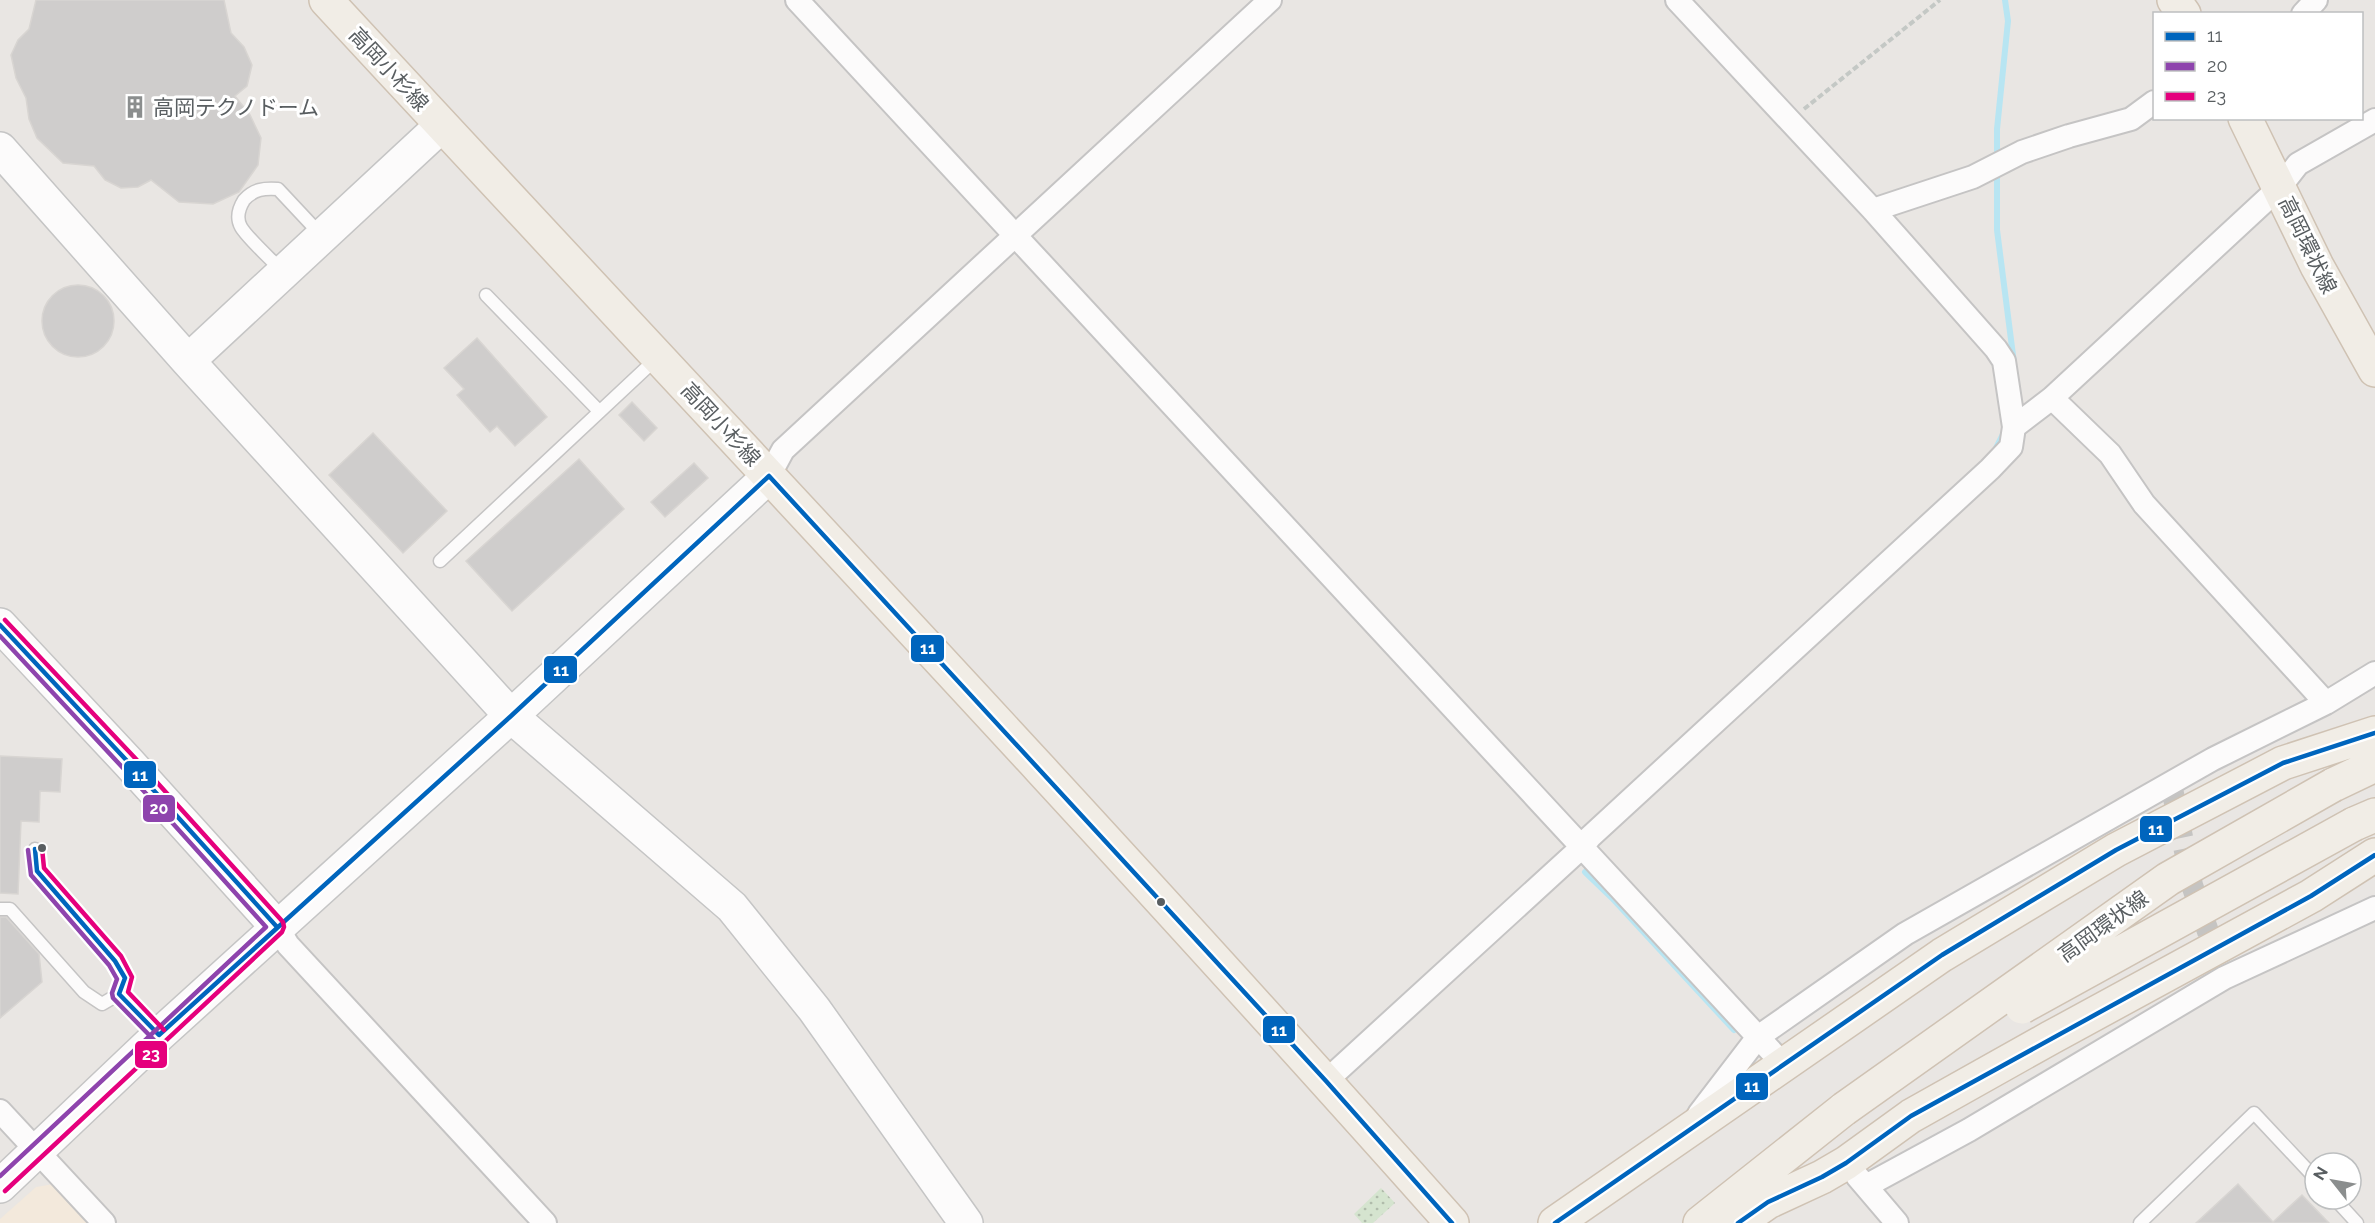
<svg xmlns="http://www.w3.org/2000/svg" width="2375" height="1223" font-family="Raleway,'Noto Sans JP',sans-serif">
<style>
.commercial{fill:#f3e9dc}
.grass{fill:url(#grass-dots)}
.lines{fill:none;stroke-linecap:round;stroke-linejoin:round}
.stream{stroke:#b8e5f2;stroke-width:6}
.building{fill:#cfcdcc;stroke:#d8d5d2;stroke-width:1.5}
.street-tunnel{stroke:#c5c4c2;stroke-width:22;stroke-dasharray:22 11;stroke-linecap:butt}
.lane-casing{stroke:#c5c4c4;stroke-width:15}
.street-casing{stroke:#c5c4c4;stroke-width:26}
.secondary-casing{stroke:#c5c5c5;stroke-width:36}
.primary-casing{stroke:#cfc2b3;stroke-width:36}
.path{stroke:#c4c8c5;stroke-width:4;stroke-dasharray:6 3;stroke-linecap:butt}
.lane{stroke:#fcfbfb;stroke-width:12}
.street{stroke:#fcfbfb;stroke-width:22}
.secondary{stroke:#fcfbfb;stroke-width:33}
.primary{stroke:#f1ede6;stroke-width:33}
.primary-bridge-casing{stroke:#cfc2b3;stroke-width:36;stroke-linecap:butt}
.primary-bridge{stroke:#f1ede6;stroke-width:33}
.bus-1-casing{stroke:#fff;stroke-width:9}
.bus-2-casing{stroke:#fff;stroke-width:9}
.bus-3-casing{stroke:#fff;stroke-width:9}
.bus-1{stroke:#0065bd;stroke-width:4.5}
.bus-2{stroke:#8e44ad;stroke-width:4.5}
.bus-3{stroke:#e5007d;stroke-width:4.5}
.bus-dot{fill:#595e61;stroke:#fff;stroke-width:2}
.labels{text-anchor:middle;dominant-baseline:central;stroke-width:6;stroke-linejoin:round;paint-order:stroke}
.street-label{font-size:21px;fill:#595e61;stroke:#fff}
.poi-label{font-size:21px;fill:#595e61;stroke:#fff;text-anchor:start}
.line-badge{stroke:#fff;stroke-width:2}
.badge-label{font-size:16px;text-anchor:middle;font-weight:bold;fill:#fff}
</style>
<defs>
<pattern id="grass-dots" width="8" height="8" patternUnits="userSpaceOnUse" patternTransform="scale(1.5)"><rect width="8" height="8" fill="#d5e4cf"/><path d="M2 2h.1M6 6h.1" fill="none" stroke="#b0bcab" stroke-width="1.8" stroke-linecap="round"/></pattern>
</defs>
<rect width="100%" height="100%" fill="#e9e6e3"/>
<!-- commercial -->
<path class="commercial" d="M59 1183 92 1223H0V1219L36 1187Z"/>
<!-- grass -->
<path class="grass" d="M1381 1188 1395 1203 1373 1223H1362L1354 1214Z"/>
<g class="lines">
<!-- stream -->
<path class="stream" d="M1997 160V129L2008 21 2005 0
M1997 170V230L2014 363
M1994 452 2004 432
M1592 865 1585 872 1612 898 1734 1030"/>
</g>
<!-- building -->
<path class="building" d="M36 0H224L231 33 244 47 252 65 247 86 235 96 250 115 261 138 258 165 239 192 213 204 179 202 151 180 138 187 121 188 105 180 94 166 63 163 37 138 29 119 26 98 16 78 11 55 18 40 29 29Z
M42 321a36 36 0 1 1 72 0a36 36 0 1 1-72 0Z
M477 338 547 417 515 446 497 426 490 432 457 395 464 389 444 368Z
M632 402 657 428 644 441 619 415Z
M373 433 447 511 403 553 329 475Z
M579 459 624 509 512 611 466 561Z
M694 463 708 478 665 517 651 502Z
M0 756 62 759 60 792 40 791 39 822 21 821 18 894 0 893Z
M0 917H6L39 954 42 982 0 1018Z
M2238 1184 2273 1222 2302 1195 2329 1223H2196Z"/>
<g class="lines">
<!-- street-tunnel -->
<path class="street-tunnel" d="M2171 784 2192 885 2224 978"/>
<!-- lane casing -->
<g class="lane-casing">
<path id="lane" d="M283 272C272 260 248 239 241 227 236 218 239 208 244 200 254 189 264 188 278 189L322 236
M486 295 599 411
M440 561 657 358
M0 909H10L84 992 102 1004 119 994 125 978 115 961 37 871 35 849
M119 994 157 1034
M2335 1199 2357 1223
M2140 1223 2254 1113 2315 1178"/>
</g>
<!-- street casing -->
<g class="street-casing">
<path id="street" d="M797 0 1783 1064
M2303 14 2316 0
M1873 210 1973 177 2022 152 2069 136 2131 119 2154 102
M2052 398 2110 454 2144 504 2326 703
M2014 427 2052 398 2280 187 2298 164 2375 120
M769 476 783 450 1270 0
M277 927 288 945 545 1223
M1326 1081 1581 848 1590 837 1990 469 2011 447 2014 427 2004 361 1996 349 1873 210 1677 0
M0 1111 104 1223
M1699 1114 1758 1037 1905 934 2213 759 2326 703 2375 673
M1857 1176 1897 1223
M1866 1186 1969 1130 2224 978 2375 908"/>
</g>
<!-- secondary casing -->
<g class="secondary-casing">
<path id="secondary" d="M0 149 188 361 511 716 732 907 814 1009 966 1223
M188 361 441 126
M0 625 129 763 277 927
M0 1186 159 1035 511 716 769 476"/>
</g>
<!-- primary casing -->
<g class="primary-casing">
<path id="primary" d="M326 0C703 407 1084 809 1452 1223
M2174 0 2184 14
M2245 118 2317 266 2375 370
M2333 785 2375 765
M2354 824 2375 815
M1555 1223 1942 955 2116 850 2283 763 2375 733
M1700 1223 1844 1109
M1738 1223 1768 1202 1822 1177 1846 1163 1911 1116 2050 1038 2311 896 2375 855"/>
</g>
<!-- path -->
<path class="path" d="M1804 109 1940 0"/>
<!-- lane -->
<use href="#lane" class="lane"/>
<!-- street -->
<use href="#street" class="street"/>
<!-- secondary -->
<use href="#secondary" class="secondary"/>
<!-- primary -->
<use href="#primary" class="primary"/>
<!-- primary-bridge casing -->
<g class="primary-bridge-casing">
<path id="primary-bridge" d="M2022 1007 2354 824
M1844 1109 2168 879 2333 785"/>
</g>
<!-- primary-bridge -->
<use href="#primary-bridge" class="primary-bridge"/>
<!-- bus-1 casing -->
<g class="bus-1-casing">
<path id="bus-1" d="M0 625 129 763 277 927
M35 849 37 871 115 961 125 978 119 994 159 1035 511 716 769 476 1326 1081 1452 1223
M1555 1223 1942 955 2116 850 2283 763 2375 733
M1738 1223 1768 1202 1822 1177 1846 1163 1911 1116 2311 896 2375 855"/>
</g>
<!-- bus-2 casing -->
<g class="bus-2-casing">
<path id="bus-2" d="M0 636 123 768 266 927 0 1176
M28 850 31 875 109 965 117 979 112 993 113 998 154 1040"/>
</g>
<!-- bus-3 casing -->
<g class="bus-3-casing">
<path id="bus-3" d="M42 848 44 868 121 956 132 977 128 992 164 1030
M5 1191 282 932 284 927 283 922 135 758 5 620"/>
</g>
<!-- bus-1 -->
<use href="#bus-1" class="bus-1"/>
<!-- bus-2 -->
<use href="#bus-2" class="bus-2"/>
<!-- bus-3 -->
<use href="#bus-3" class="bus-3"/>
</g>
<!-- icons -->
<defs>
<g id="building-bare" transform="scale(1.8)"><path d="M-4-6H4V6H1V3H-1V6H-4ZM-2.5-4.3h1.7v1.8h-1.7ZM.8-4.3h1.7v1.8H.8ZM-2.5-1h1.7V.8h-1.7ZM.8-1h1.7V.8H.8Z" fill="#8b8e8e" stroke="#fff" stroke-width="2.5" paint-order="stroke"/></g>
</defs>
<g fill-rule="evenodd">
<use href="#building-bare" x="135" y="107"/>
</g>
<!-- markers -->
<g class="bus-dot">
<circle cx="42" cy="848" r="5"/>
<circle cx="1161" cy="902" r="5"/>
</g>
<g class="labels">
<!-- street labels -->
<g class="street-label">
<text transform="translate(389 69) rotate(47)">高岡小杉線</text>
<text transform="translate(2308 245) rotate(64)">高岡環状線</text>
<text transform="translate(721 424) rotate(47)">高岡小杉線</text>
<text transform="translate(2103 926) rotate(-36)">高岡環状線</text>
</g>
<!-- poi labels -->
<g class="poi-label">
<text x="153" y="107">高岡テクノドーム</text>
</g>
</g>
<g class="line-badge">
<rect x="910" y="634" width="35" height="29" rx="6" fill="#0065bd"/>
<rect x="543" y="655" width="35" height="29" rx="6" fill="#0065bd"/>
<rect x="123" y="760" width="34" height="29" rx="6" fill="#0065bd"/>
<rect x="142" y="794" width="34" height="29" rx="6" fill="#8e44ad"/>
<rect x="2139" y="815" width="34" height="28" rx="6" fill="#0065bd"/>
<rect x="1262" y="1015" width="34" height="29" rx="6" fill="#0065bd"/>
<rect x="134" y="1040" width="34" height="29" rx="6" fill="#e5007d"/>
<rect x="1735" y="1072" width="34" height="29" rx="6" fill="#0065bd"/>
</g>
<g class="badge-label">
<text x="928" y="654">11</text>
<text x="561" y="676">11</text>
<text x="140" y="781">11</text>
<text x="159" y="814">20</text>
<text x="2156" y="835">11</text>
<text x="1279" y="1036">11</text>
<text x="151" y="1060">23</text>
<text x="1752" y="1092">11</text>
</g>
<!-- legend -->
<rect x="2153" y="12" width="210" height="108" fill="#ffffff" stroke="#bdbfc0" stroke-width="1.5"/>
<rect x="2165" y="32" width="30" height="9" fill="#0065bd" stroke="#bdbfc0" stroke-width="1.5"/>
<text x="2207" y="42" font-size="18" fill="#595e61">11</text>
<rect x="2165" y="62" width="30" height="9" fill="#8e44ad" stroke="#bdbfc0" stroke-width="1.5"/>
<text x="2207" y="72" font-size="18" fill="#595e61">20</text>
<rect x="2165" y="92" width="30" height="9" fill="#e5007d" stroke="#bdbfc0" stroke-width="1.5"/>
<text x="2207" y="102" font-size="18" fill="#595e61">23</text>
<!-- north arrow -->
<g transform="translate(2333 1181) rotate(301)"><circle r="28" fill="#ffffff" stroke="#bdbfc0" stroke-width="1.5"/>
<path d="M0-4.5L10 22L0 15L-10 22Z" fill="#8b8e8e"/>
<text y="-9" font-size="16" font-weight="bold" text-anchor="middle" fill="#595e61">N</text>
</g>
</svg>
